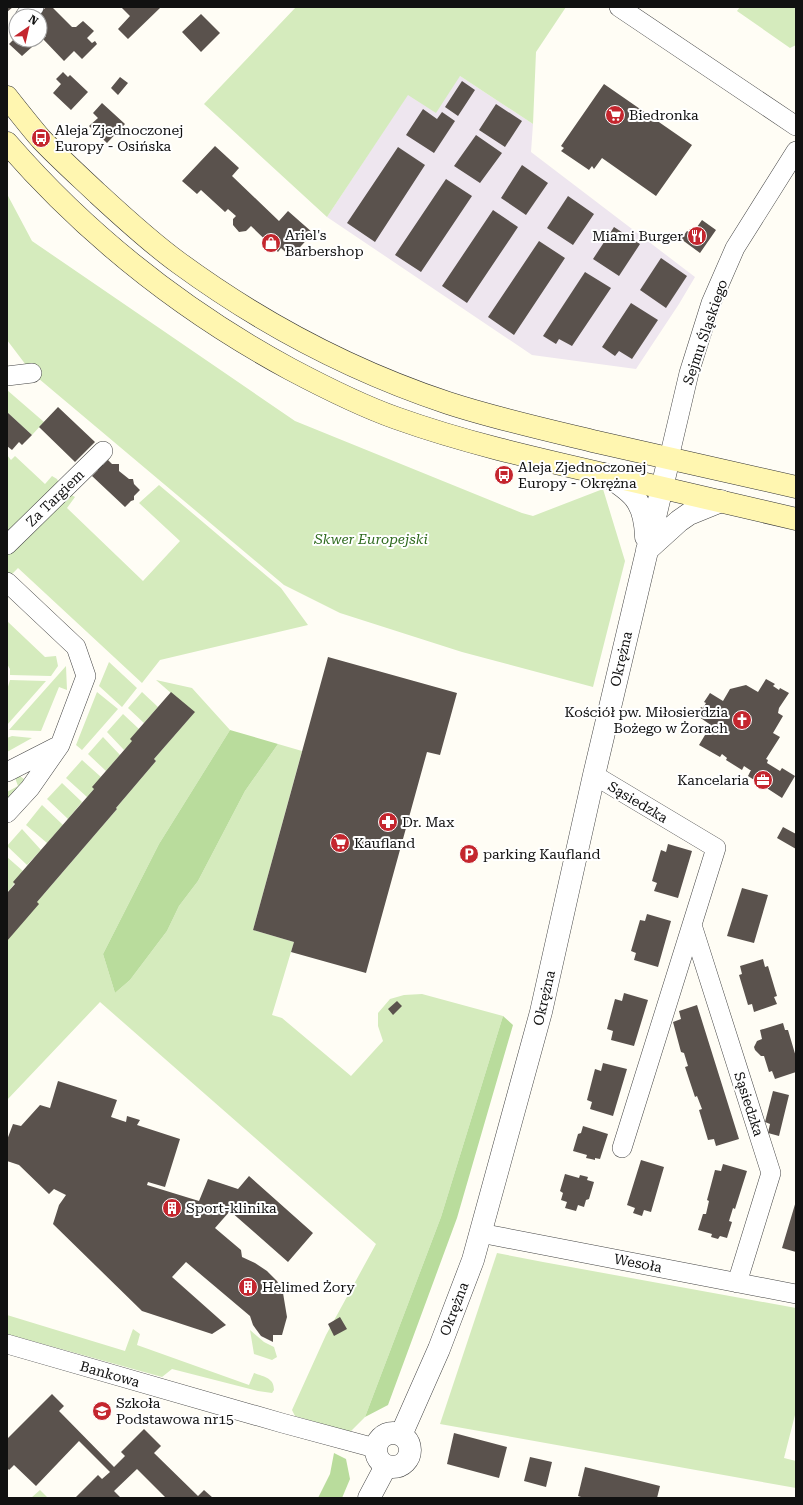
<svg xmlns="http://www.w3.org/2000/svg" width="803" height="1505" font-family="'Roboto Serif',serif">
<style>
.industrial{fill:#eee6ef}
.green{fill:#d5ebbd}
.forest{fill:#b9dc9c}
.building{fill:#5a524d}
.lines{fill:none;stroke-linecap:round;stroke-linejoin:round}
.minor-casing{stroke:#444;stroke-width:20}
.tertiary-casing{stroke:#444;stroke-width:23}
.secondary-casing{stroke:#333;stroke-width:23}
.minor{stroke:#fff;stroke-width:19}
.tertiary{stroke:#fff;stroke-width:22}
.secondary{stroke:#fff6b0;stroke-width:22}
.labels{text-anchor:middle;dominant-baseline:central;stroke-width:4;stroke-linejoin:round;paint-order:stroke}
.poi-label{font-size:14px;fill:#111;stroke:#fff;text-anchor:start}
.street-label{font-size:14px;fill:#111;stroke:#fff}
.park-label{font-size:14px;font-style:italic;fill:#2f6b1f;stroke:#fff}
</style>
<rect width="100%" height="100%" fill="#fffdf5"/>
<!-- industrial -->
<path class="industrial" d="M460 76 533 124 531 152 695 277 679 304 636 369 532 355 327 217 408 94Z"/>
<!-- green -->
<path class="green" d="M296 7H566L536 52 533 124 460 76 436 113 408 95 327 217 204 104Z
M740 7H796V45L790 48 737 11Z
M7 194 32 241 295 421 522 513 533 516 603 489 625 561 593 687 462 652 340 613 284 585 32 373 7 340Z
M7 390 44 422 32 435 7 412Z
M7 455 11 460 15 456 45 484 52 476 57 479 59 483 7 535Z
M159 485 281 588 308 625 160 660 142 683 18 568 11 575 7 573V555L68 493 75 497 67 508 143 581 180 541 139 503Z
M7 621 45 657 56 656 58 666 51 676 10 675V669L7 664Z
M109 662 137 688 122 707 99 686Z
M66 666 67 690 59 687 41 731 9 730Z
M10 680 46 681 7 725V690Z
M156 680 192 688 230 730 159 844 103 954 115 993 130 980 167 931 179 906 198 881 245 791 278 744 302 751 253 930 294 942 272 1015 282 1018 351 1076 383 1041 378 1026V1013L390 999 404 995 422 994 503 1016 441 1217 365 1417 350 1432 295 1416 292 1410 326 1335 376 1244 100 1002 7 1100V941L37 902 117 809 116 808 156 761 154 759 194 713Z
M97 692 118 709 82 750 76 745Z
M142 692 158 707 144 723 128 708Z
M123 714 139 729 133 741 124 750 107 732Z
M12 736 32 738 7 752V738Z
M103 737 120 755 106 771 88 754Z
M82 760 101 777 94 789 87 797 66 778Z
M17 774 24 779V784L7 802V792L18 786 14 775Z
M62 783 82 802 68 819 47 799Z
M42 805 63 825 47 843 26 825Z
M22 829 41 850 27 865 7 846Z
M7 857 23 871 9 891 7 889Z
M497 1253 543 1262 796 1308V1411L784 1458 796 1461V1488L440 1424Z
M7 1315 125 1351 133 1329 140 1334 137 1345 249 1385 254 1373C265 1377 274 1378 274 1390L272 1393 258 1391 172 1369 162 1377 7 1334Z
M250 1330 264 1342 274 1347 277 1357 272 1360 254 1354Z
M40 1490 48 1498H31Z"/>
<!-- forest -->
<path class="forest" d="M230 730 278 744 245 791 198 881 179 906 167 931 130 980 115 993 103 954 159 844Z
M503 1016 513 1025 457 1218 388 1405 365 1417 441 1217Z
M334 1453 346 1459 350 1479 342 1498H318L330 1474Z"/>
<!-- building -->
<path class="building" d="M7 7H13L7 12Z
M46 7H52L72 27H76L83 21 94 31 87 38 92 43 95 41 97 44 82 59 74 51 64 61 43 39 46 36 40 30V16H37Z
M121 7H161L128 39 118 29 130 16Z
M201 14 220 33 201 52 182 32Z
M16 37V40H25L32 47 22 56 9 44Z
M63 72 68 77 70 75 88 92 71 110 53 93 61 84 56 79Z
M120 77 128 83 118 95 111 88Z
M462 81 475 90 458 116 445 107Z
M604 84 692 145 656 196 602 158 594 169 592 166 589 170 561 151 564 148 561 146Z
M102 103 125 124 107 143 89 126 98 118 93 113Z
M496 104 522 121 505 147 479 130Z
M423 109 437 119 442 112 455 121 434 153 406 135Z
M476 135 502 153 480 183 454 166Z
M215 146 239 168 232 176 279 221 288 211 313 233 291 257 281 248 278 252 251 226 246 231 239 232 233 225V219L236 216 228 209 225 212 201 190 197 194 182 181Z
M398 147 425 165 375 242 347 223Z
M522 165 548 183 526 215 501 198Z
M446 179 472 196 421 272 395 255Z
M568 196 594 214 573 245 547 228Z
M493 210 518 227 467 303 442 286Z
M702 220 716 230 700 253 681 239 687 231 692 234Z
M614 227 640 244 619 276 593 259Z
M539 241 565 258 514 335 488 317Z
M661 258 687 276 666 308 640 290Z
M585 272 611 288 572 346 559 339 556 344 543 336Z
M631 303 658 320 632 359 619 351 615 356 602 347Z
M58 407 95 442 75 462 39 427Z
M7 412 32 435 22 445 19 442 12 450 7 446Z
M108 460 112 464H119V471L129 479H133L134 484 140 490 134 496V500L131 501 125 507 92 476 98 470V465H103Z
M328 657 457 693 440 755 427 752 366 973 291 952 294 942 253 930Z
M766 679 775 684 773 686 779 690 780 688 789 693 779 708 778 713 783 716 773 733 780 737 766 759 768 760 767 763 780 771 782 768 795 776 782 798 748 776 751 770H750L744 766 742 770 726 760 727 758 722 754 720 757 699 745 711 725 696 715 701 707 703 708 706 703 704 702 710 693 723 701 730 689 746 685 758 692Z
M171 692 195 712 154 759 156 761 116 808 117 809 37 902 39 904 7 941V893L15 884 13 882 94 789 92 787 132 741 130 739Z
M783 827 796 834V849L777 838Z
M668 844 692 851 678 898 654 891 657 883 652 881 661 850 666 852Z
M742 888 768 895 754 943 727 936Z
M647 914 671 921 658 967 634 960 636 953 631 951 640 920 645 921Z
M763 959 765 967 768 966 777 996 774 997 777 1004 754 1012 752 1004 748 1005 739 975 742 974 740 966Z
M624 993 648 1000 634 1046 611 1040 613 1031 607 1029 615 999 622 1001Z
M397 1001 402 1006 393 1015 388 1009Z
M697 1005 739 1139 716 1146 714 1139 708 1140 699 1110 702 1109 697 1096 695 1097 685 1067 688 1066 684 1053 681 1052 673 1022 681 1019 679 1011Z
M783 1023 785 1030H788L796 1057V1072L775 1079 772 1071 769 1072 764 1056H761L755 1050 754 1047 757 1041 762 1039 760 1030Z
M603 1063 627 1069 613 1116 590 1109 592 1102 587 1100 595 1069 601 1071Z
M58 1081 117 1100 111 1117 126 1122 127 1116 140 1120 137 1125 180 1139 165 1187 148 1182 147 1185 199 1201 208 1179 238 1189 249 1176 313 1233 288 1262 230 1211 215 1228 241 1250 242 1257 255 1263 267 1271 277 1281 283 1293 287 1317 282 1335H273V1342L261 1336 253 1325 250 1316 186 1262 172 1277 226 1325 212 1334 142 1311 53 1224 59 1205 66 1195 54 1189 49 1194 19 1165 7 1161V1140L13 1124 21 1126 40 1105 50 1108Z
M773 1091 789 1095 779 1136 768 1133 770 1124 765 1122Z
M583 1126 608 1134 600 1159 595 1158V1160L591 1159 586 1158 587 1155 573 1151 578 1134 581 1133Z
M641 1160 664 1167 651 1212 644 1210 642 1216 633 1213 635 1208 627 1205Z
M723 1164 747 1171 735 1209 733 1208 729 1221 732 1222 727 1238 720 1236 718 1239 711 1237 712 1234 698 1230 703 1214H706L709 1201 707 1200 715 1170 721 1171Z
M565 1174 579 1178 580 1175 588 1177 587 1180 594 1182 589 1199 586 1200 584 1207 578 1205 576 1211 565 1208 567 1202 561 1200 563 1193 560 1191Z
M796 1201V1252L782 1248Z
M340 1317 347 1329 334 1336 328 1324Z
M52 1394 64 1406 59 1411 114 1467 125 1456 121 1452 144 1429 161 1446 154 1453 198 1496 204 1490 213 1498H166L137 1469 114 1491 121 1498H75L98 1475 102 1479 110 1472 79 1441 36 1486 14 1465 9 1470 7 1468V1439Z
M454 1433 507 1447 499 1478 447 1464Z
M530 1457 552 1462 546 1487 524 1481Z
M585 1467 660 1486 657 1498H584L578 1496Z"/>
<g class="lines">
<!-- minor casing -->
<g class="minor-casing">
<path id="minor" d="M619 7 796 126
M25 16 34 7
M7 376 32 373
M669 458 689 373 711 303 735 248 796 151
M7 545 103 451
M7 582 76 647 86 676 60 745 30 788 7 813
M7 772 56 747
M594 775 716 848 622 1148
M692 925 771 1173 737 1283
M480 1233 796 1294
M7 1344 282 1423 375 1448"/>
</g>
<!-- tertiary casing -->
<g class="tertiary-casing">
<path id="tertiary" d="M604 474C633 492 645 501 646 537
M647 550 679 521 689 514 721 501
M376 1450a17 17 0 1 1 34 0a17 17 0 1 1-34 0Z
M401 1435 439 1349 473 1260 541 1012 594 775 669 458
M369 1498 386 1466"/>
</g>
<!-- secondary casing -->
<g class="secondary-casing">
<path id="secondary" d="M7 97C18 111 29 125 41 139 59 158 78 175 97 193 123 217 150 242 179 263 261 323 352 371 448 403 497 419 547 430 597 442 663 457 730 472 796 487
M7 143C87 235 183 311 290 369 324 387 359 405 396 418 463 442 533 458 603 474 668 489 732 504 796 519"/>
</g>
<!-- minor -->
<use href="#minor" class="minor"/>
<!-- tertiary -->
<use href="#tertiary" class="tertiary"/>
<!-- secondary -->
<use href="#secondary" class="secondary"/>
</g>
<!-- icons -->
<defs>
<g id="supermarket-disc" transform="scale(1)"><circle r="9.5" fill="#c4262e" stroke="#fff"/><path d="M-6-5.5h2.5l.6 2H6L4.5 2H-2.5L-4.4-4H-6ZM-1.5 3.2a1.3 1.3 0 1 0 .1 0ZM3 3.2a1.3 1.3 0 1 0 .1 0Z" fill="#fff"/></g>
<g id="bus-disc" transform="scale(1)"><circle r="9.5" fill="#c4262e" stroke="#fff"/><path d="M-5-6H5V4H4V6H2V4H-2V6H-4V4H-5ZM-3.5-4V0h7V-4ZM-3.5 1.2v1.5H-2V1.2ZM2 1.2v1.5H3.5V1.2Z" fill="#fff"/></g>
<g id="restaurant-disc" transform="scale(1)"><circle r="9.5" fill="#c4262e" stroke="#fff"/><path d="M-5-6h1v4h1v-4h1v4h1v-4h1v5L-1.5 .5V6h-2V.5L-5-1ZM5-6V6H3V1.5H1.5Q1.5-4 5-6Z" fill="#fff"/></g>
<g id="shop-disc" transform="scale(1)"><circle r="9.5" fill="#c4262e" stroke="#fff"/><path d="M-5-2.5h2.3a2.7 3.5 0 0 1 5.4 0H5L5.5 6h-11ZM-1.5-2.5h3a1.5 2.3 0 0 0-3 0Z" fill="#fff"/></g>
<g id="church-disc" transform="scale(1)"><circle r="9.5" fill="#c4262e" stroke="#fff"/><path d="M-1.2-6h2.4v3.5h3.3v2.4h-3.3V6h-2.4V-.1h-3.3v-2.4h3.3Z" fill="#fff"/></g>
<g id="office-disc" transform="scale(1)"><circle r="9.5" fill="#c4262e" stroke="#fff"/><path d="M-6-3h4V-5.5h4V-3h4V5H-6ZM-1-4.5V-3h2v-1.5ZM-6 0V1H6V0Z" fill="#fff"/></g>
<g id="pharmacy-disc" transform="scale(1)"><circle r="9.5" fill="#c4262e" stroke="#fff"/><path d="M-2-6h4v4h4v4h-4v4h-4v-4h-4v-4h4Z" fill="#fff"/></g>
<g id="parking-disc" transform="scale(1)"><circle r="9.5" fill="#c4262e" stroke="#fff"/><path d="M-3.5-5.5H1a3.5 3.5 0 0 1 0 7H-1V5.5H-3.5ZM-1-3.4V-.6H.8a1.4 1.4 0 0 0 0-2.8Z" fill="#fff"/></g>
<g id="building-disc" transform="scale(1)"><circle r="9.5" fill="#c4262e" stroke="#fff"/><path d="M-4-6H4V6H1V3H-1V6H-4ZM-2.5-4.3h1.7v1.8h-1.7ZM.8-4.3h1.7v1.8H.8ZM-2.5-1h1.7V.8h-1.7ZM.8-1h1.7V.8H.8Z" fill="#fff"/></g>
<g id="school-disc" transform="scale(1)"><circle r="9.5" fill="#c4262e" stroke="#fff"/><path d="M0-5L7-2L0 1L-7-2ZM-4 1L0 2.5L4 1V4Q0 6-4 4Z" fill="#fff"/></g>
</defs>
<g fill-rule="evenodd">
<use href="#supermarket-disc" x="615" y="115"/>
<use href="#bus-disc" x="41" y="138"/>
<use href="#restaurant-disc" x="697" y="236"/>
<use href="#shop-disc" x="271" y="243"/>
<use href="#bus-disc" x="504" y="475"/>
<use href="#church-disc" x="742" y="720"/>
<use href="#office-disc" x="763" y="780"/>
<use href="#pharmacy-disc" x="388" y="822"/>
<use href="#supermarket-disc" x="340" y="843"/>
<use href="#parking-disc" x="469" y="854"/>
<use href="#building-disc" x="172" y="1208"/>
<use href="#building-disc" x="248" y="1287"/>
<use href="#school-disc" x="102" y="1411"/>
</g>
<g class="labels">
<!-- poi labels -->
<g class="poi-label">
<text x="629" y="115">Biedronka</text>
<text x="55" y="130">Aleja Zjednoczonej<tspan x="55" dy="16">Europy - Osińska</tspan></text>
<text x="285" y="235">Ariel's<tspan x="285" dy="16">Barbershop</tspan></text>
<text x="683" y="236" text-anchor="end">Miami Burger</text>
<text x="518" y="467">Aleja Zjednoczonej<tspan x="518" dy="16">Europy - Okrężna</tspan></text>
<text x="728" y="712" text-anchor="end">Kościół pw. Miłosierdzia<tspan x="728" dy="16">Bożego w Żorach</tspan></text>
<text x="749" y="780" text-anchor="end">Kancelaria</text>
<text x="402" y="822">Dr. Max</text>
<text x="354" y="843">Kaufland</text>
<text x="483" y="854">parking Kaufland</text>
<text x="186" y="1208">Sport-klinika</text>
<text x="262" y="1287">Helimed Żory</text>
<text x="116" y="1403">Szkoła<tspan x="116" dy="16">Podstawowa nr15</tspan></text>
</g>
<!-- street labels -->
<g class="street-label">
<text transform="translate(705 332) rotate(-71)">Sejmu Śląskiego</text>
<text transform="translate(55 498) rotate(-44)">Za Targiem</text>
<text transform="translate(621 659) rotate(-77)">Okrężna</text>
<text transform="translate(638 802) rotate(31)">Sąsiedzka</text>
<text transform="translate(544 998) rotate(-77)">Okrężna</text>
<text transform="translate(749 1104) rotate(72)">Sąsiedzka</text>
<text transform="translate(638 1263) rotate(11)">Wesoła</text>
<text transform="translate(454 1309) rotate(-69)">Okrężna</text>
<text transform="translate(110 1374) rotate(16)">Bankowa</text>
</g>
<!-- park labels -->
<g class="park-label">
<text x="371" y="539">Skwer Europejski</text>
</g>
</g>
<!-- border -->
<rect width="803" height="1505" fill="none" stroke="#111111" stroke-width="16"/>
<!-- north arrow -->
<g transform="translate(28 28) rotate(34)"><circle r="19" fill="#ffffff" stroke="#a0a0a0"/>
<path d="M0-3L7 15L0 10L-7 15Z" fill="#c4262e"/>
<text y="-6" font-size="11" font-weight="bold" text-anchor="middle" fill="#111111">N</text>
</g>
</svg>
